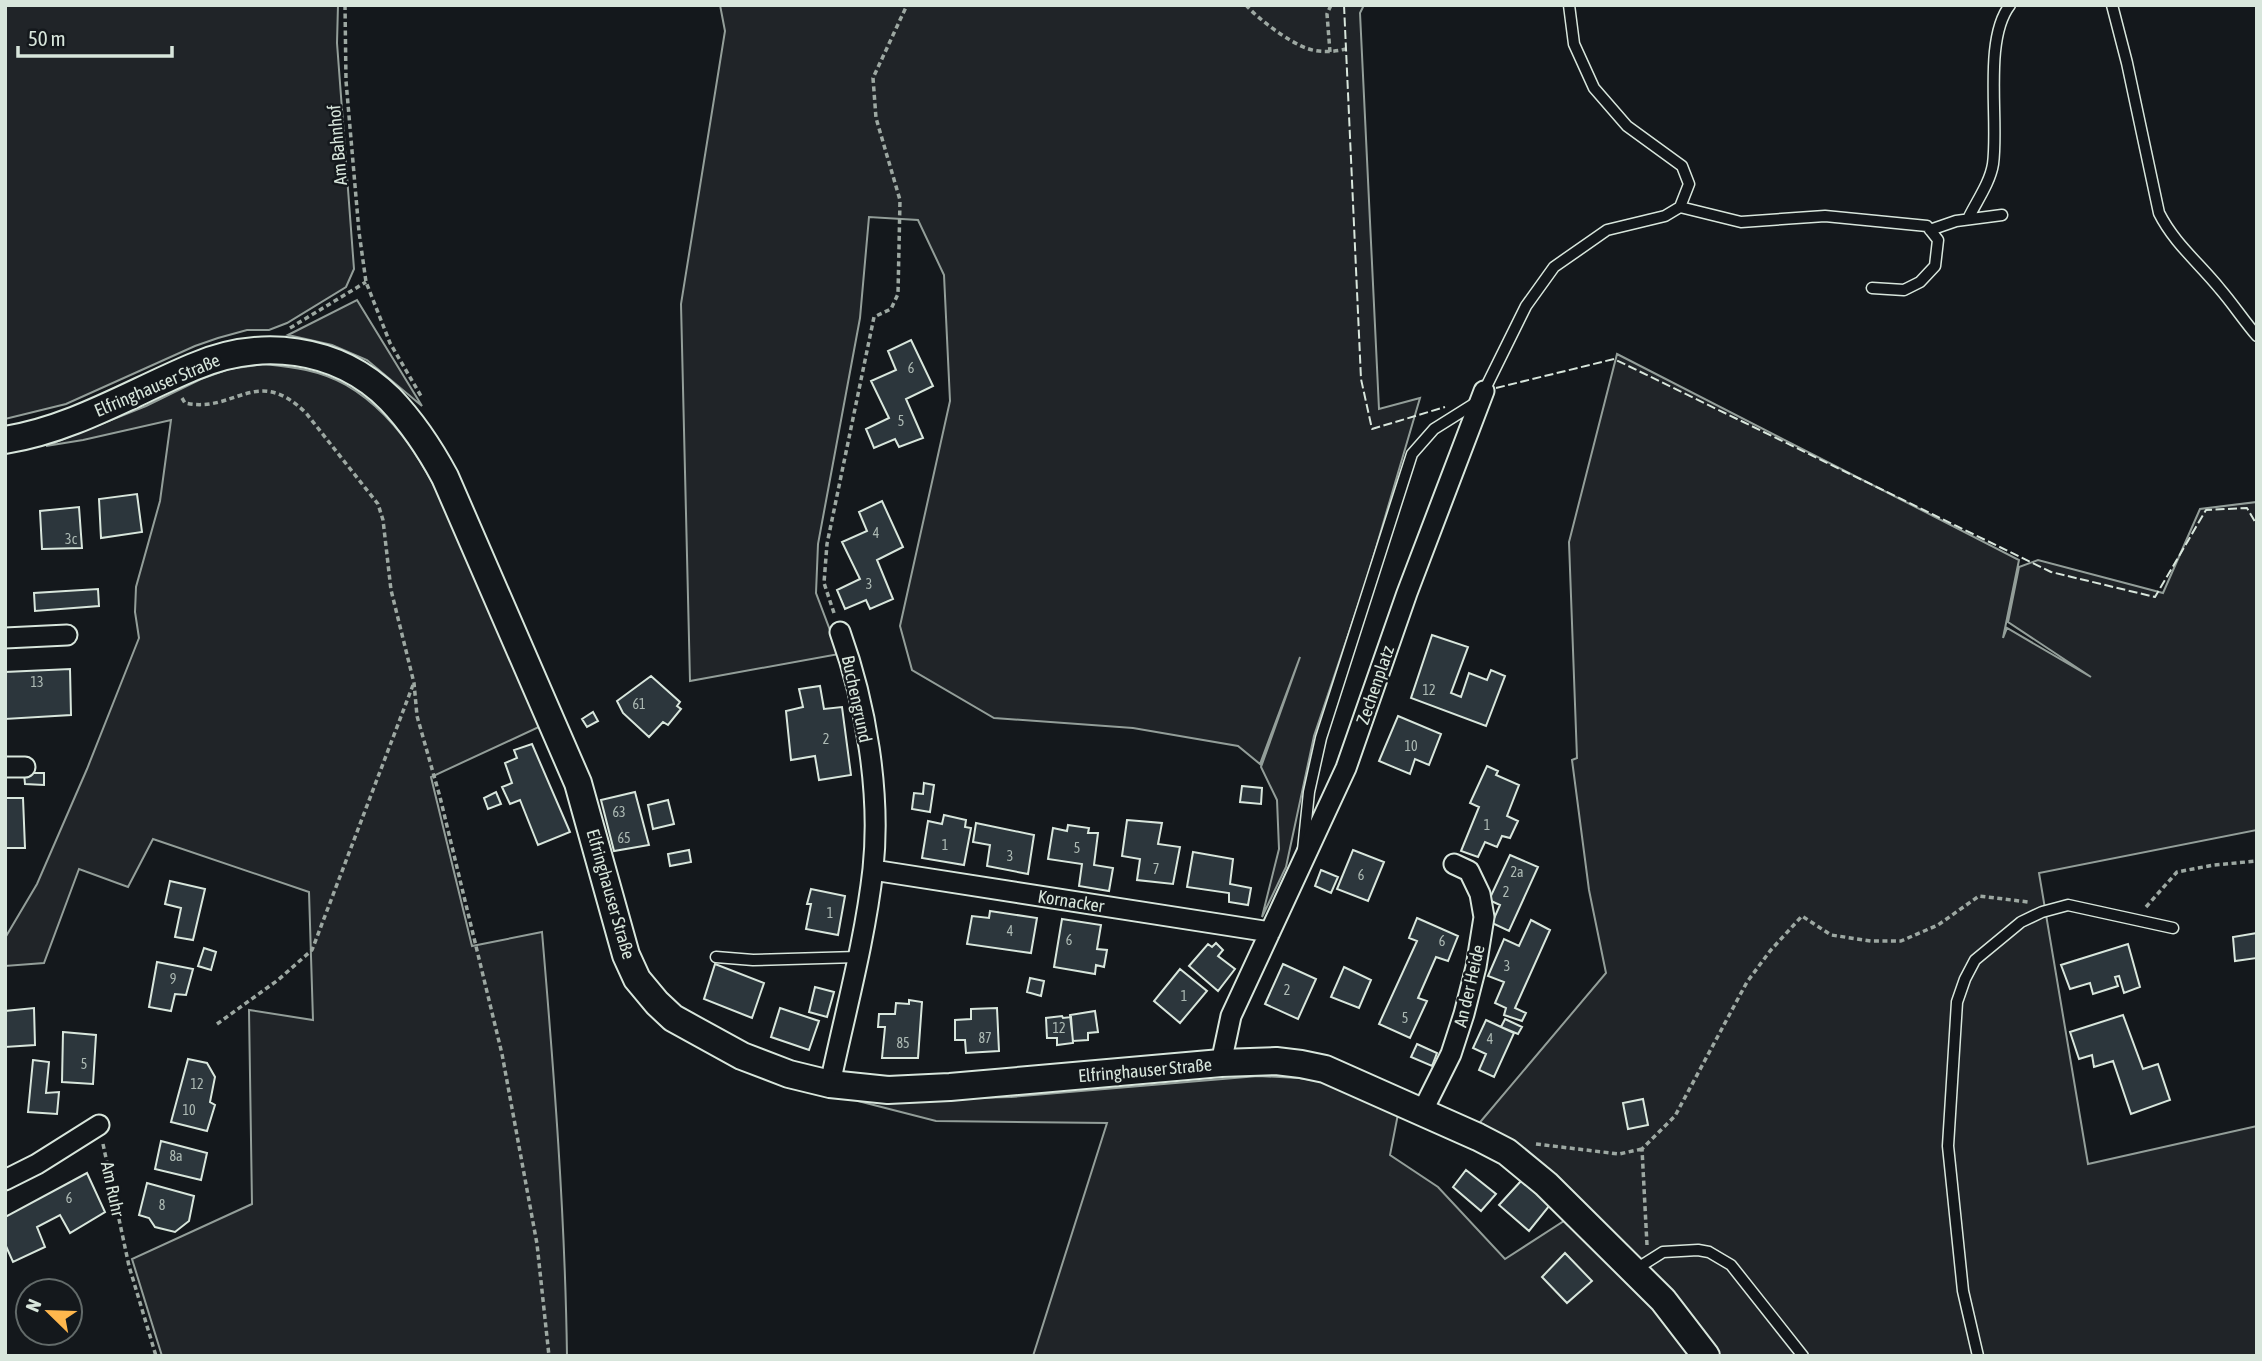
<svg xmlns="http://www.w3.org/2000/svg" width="2262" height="1361" font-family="'Asap Condensed',sans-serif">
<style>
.green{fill:#202428;stroke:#939e99;stroke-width:2}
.building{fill:#2c363c;stroke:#d8e6dc;stroke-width:2}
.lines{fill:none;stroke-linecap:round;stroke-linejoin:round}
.lane-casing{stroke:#d8e6dc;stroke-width:13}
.street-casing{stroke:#d8e6dc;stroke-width:23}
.secondary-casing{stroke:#d8e6dc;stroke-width:30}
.path{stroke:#9da8a2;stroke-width:3.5;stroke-dasharray:5 3.5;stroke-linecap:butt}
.lane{stroke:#14181c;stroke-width:10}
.street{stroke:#14181c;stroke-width:19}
.secondary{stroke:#14181c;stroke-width:26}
.fence{stroke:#d8e6dc;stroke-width:2;stroke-dasharray:9 3.5;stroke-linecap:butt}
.labels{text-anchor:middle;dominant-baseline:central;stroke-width:5;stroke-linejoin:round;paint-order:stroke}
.number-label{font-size:14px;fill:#adbab4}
.street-label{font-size:18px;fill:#d8e6dc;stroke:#14181c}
</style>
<rect width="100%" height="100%" fill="#14181c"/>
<!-- green -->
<path class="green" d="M5 5H338L337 43 354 269 346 287 287 323 269 330H247L218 338 195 346 66 404 5 419Z
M720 5H1364L1360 13 1379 409 1420 398 1366 582 1314 736 1286 867 1262 917 1279 849 1277 800 1261 767 1300 657 1260 764 1238 746 1133 728 994 718 912 670 900 626 950 401 944 275 918 220 869 217 860 318 818 544 816 593 839 654 690 681 681 304 725 31Z
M357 300 422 406 367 360 332 345 288 335Z
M1617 354 2019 560 2003 638 2007 628 2091 677 2008 622 2019 567 2038 560 2163 593 2200 509 2257 502V830L2039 873 2088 1164 2257 1126V1356H1716L1476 1127 1606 973 1589 890 1572 760 1577 758 1569 542Z
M264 364C293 367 320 370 346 385 417 426 447 513 479 585 499 632 520 679 541 726L431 777 472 946 542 932C554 1073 565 1214 567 1356H162L132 1259 252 1204 249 1010 313 1020 309 892 153 839 128 887 79 869 44 963 5 966V938L37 884 87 769 139 638 135 612 136 587 160 501 171 420 83 440 46 446 146 406 201 379 229 369Z
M1258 1076 1299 1078 1333 1083 1399 1109 1390 1155 1438 1187 1505 1259 1567 1219 1634 1286 1692 1356H1033L1107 1123 936 1121 858 1101 1011 1097Z"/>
<!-- building -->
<path class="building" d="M911 340 933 386 906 399 923 438 899 447 895 439 874 448 866 429 889 418 871 381 896 370 888 351Z
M137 494 142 532 101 538 99 499Z
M882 501 903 547 877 560 893 599 870 609 866 600 845 609 837 590 860 579 842 542 867 531 859 512Z
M79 507 82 548 42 549 40 511Z
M98 589 99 606 35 611 34 593Z
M1432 635 1468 647 1451 693 1461 697 1469 673 1487 680 1491 670 1505 676 1486 726 1411 698Z
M70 669 71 715 5 719V672Z
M651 676 680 702 677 706 681 709 668 725 663 722 649 737 623 713 617 701Z
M820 686 824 709 842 707 851 775 819 780 815 756 791 760 786 711 803 707 799 689Z
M593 712 598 721 587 727 582 719Z
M1398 716 1441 734 1429 765 1415 759 1410 774 1379 761Z
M532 744 570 832 538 845 520 800 510 804 502 787 512 783 505 763 517 758 514 750Z
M1487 766 1498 771 1496 775 1519 785 1507 816 1518 821 1510 838 1502 836 1497 847 1485 842 1478 857 1461 851 1479 807 1470 803Z
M24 773H44V785L25 784Z
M924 783 934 785 930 812 912 809 914 793 923 794Z
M1242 786 1262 788 1261 804 1240 802Z
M496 792 501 804 488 809 484 798Z
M635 792 649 845 614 851 601 800Z
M5 798H23L25 848H5Z
M668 800 674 824 653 829 648 805Z
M944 815 966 820 965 827 971 828 964 865 922 858 928 821 942 824Z
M1127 820 1162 823 1158 844 1180 847 1173 884 1137 880 1140 859 1122 856Z
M976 823 1034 835 1028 874 987 866 990 845 973 842Z
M1068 825 1089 828 1088 833H1098L1094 865 1113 868 1109 891 1079 886 1082 864 1048 859 1053 828 1067 831Z
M689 850 691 862 670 866 668 854Z
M1353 850 1384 862 1368 901 1337 889Z
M1193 852 1233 859 1230 884 1251 888 1248 905 1229 902V893L1187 887Z
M1510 855 1538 867 1509 931 1492 923 1500 905 1489 900Z
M1321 870 1338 877 1331 893 1315 886Z
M170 881 205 889 193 940 175 937 181 908 165 904Z
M811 889 845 896 838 935 806 929 811 904H807Z
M990 911 1037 918 1031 953 967 944 972 916 989 918Z
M1417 918 1458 936 1448 961 1436 957 1418 998 1427 1001 1410 1038 1379 1024 1417 941 1409 938Z
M1062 919 1101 925 1097 949 1107 950 1104 967 1096 965 1095 974 1054 967Z
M1531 920 1550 930 1515 1008 1526 1013 1522 1021 1504 1015 1506 1008 1495 1003 1504 982 1488 976 1504 939 1519 946Z
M2257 933V958L2235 961 2233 937Z
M1216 943 1223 950 1218 956 1235 969 1218 991 1189 966 1208 944 1212 947Z
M2128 944 2140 987 2124 993 2119 976 2115 977 2118 986 2093 994 2090 983 2070 989 2061 965Z
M204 948 216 952 211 970 198 966Z
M157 962 193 969 186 995 175 994 171 1011 149 1007Z
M715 964 764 983 752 1018 704 999Z
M1283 964 1316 979 1298 1019 1265 1004Z
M1344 967 1371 980 1359 1008 1331 997Z
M1180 969 1207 991 1180 1023 1154 1001Z
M1030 978 1044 981 1041 996 1027 992Z
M815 987 834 992 827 1017 809 1012Z
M909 1000 922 1002 918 1058H882L885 1027H878L879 1014H895L896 1003 909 1004Z
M34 1008 35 1045 5 1047V1011Z
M780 1008 819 1021 809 1050 771 1037Z
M997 1008 999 1051 966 1053 965 1040H955V1020L971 1019V1009Z
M1095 1011 1098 1032 1088 1033V1040L1073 1041 1070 1015Z
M2123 1015 2143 1069 2158 1064 2170 1100 2131 1114 2113 1061 2094 1067 2092 1055 2079 1059 2070 1032Z
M1062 1016 1063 1018 1071 1017 1073 1043 1057 1045V1038H1047L1046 1018Z
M1505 1019 1522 1027 1518 1034 1501 1027Z
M1486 1020 1514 1033 1494 1077 1479 1070 1486 1054 1473 1048Z
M63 1032 96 1035 93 1084 62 1082Z
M1417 1044 1437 1053 1432 1066 1411 1057Z
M188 1059 207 1063 215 1077 210 1102 215 1105 207 1131 171 1122Z
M33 1060 49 1062 46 1093 59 1092 57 1114 28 1112Z
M1643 1099 1648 1125 1628 1129 1623 1103Z
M161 1141 207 1153 201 1180 155 1169Z
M1466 1170 1496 1194 1481 1211 1453 1187Z
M87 1173 105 1212 70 1233 60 1215 37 1227 45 1247 13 1262 5 1244V1217Z
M1521 1181 1550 1205 1529 1231 1499 1205Z
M147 1183 194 1196 189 1221 175 1232 155 1227 149 1218 139 1215Z
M1565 1253 1592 1281 1567 1303 1542 1277Z"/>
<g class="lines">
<!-- lane casing -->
<g class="lane-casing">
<path id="lane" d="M2112 5 2127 63 2159 213C2174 243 2199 263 2220 289 2233 304 2244 321 2257 336
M1680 207 1741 222 1825 216 1927 226 1938 240 1935 266 1920 282 1904 290 1872 288
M1968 219C1976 202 1990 183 1993 164 1999 120 1983 40 2010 5
M1930 230 1956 221 2002 215
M1484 391 1526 306 1554 267 1607 230 1665 216 1680 207 1689 184 1682 166 1627 126 1594 88 1574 44 1569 5
M1303 850 1309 792 1321 738 1412 454 1434 429 1477 402
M716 957 753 960 857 957
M1636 1269 1663 1252 1698 1250 1709 1252 1731 1265 1803 1356
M1978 1356 1963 1291 1948 1146 1957 1002 1965 979 1975 960 2021 922 2042 912 2068 905 2173 928"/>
</g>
<!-- street casing -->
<g class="street-casing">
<path id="street" d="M5 638 67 635
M5 767H25
M873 870 1270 932
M1221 1063 1231 1016 1346 768 1407 593 1484 391
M830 1084C845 1013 865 941 873 869 881 792 866 704 840 632
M1422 1112 1451 1054 1464 1014 1476 967 1484 917 1480 894 1469 871 1454 864
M5 1180 37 1164 99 1125"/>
</g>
<!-- secondary casing -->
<g class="secondary-casing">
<path id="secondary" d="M5 440C73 429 131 393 193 367 260 338 337 346 390 399 412 422 430 449 445 477L578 783 626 955 637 979 657 1003 673 1018 742 1056 789 1074 830 1084 888 1090 950 1087 1221 1063 1276 1061 1301 1064 1325 1069 1478 1137 1507 1152 1546 1184 1663 1300 1706 1356"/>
</g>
<!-- path -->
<path class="path" d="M345 5 346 81 359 232 366 282 390 343 421 396
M1246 5C1258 19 1289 42 1306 48 1319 53 1333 52 1346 49
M1330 52 1327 14 1331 5
M290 328 366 282
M182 398 185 403C235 414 256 364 306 413L378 504 383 520 391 590 414 683 417 716 440 797 502 1054 537 1244 549 1356
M834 613 824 583 827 544 874 317 891 309 898 294 900 200 876 118 873 78 907 5
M2146 907 2177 872 2214 865 2257 861
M217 1024 278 980 312 950 413 685
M103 1144 129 1266 156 1356
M1536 1144 1619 1154 1642 1149
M1647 1245 1642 1149 1675 1116 1747 982 1770 951 1802 916 1831 935 1871 941H1901L1938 925 1979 896 2028 902"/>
<!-- lane -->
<use href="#lane" class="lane"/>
<!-- street -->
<use href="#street" class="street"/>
<!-- secondary -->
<use href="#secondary" class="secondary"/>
<!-- fence -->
<path class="fence" d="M1344 5 1361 379 1372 429 1445 407
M1496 388 1614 359 2051 572 2155 597 2206 510 2247 508 2257 525"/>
</g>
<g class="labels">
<!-- number labels -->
<g class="number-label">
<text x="911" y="368">6</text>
<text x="901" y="421">5</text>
<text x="876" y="533">4</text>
<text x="71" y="539">3c</text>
<text x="869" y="584">3</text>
<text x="37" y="682">13</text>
<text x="1429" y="690">12</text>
<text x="639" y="704">61</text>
<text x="826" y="739">2</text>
<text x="1411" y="746">10</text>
<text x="619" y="812">63</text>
<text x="1487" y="825">1</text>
<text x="624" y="838">65</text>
<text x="945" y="845">1</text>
<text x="1077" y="848">5</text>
<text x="1010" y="856">3</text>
<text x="1156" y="869">7</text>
<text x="1517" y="872">2a</text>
<text x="1361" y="875">6</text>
<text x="1506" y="892">2</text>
<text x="830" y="913">1</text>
<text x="1010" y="931">4</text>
<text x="1069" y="940">6</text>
<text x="1442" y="941">6</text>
<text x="1507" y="966">3</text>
<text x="173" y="979">9</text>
<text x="1287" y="990">2</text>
<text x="1184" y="996">1</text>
<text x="1405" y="1018">5</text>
<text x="1059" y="1028">12</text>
<text x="985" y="1038">87</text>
<text x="1490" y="1039">4</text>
<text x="903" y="1043">85</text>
<text x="84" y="1064">5</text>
<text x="197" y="1084">12</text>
<text x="189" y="1110">10</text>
<text x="176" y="1156">8a</text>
<text x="69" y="1198">6</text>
<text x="162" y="1205">8</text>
</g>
<!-- street labels -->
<g class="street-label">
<text transform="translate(337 145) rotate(-95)">Am Bahnhof</text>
<text transform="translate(157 385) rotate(-23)">Elfringhauser Straße</text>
<text transform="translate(1375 685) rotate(-71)">Zechenplatz</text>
<text transform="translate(857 699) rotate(78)">Buchengrund</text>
<text transform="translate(611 894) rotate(74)">Elfringhauser Straße</text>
<text transform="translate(1071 901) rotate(9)">Kornacker</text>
<text transform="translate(1469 986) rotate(-77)">An der Heide</text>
<text transform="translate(1145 1070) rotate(-5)">Elfringhauser Straße</text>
<text transform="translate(113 1189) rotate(78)">Am Ruhr</text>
</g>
</g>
<!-- border -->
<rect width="2262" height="1361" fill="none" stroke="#d8e6dc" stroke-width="14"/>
<!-- north arrow -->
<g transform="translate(49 1312) rotate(293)"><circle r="33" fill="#14181c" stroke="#626a69" stroke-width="2"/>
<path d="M0-5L12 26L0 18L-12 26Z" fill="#ffb74d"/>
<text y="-10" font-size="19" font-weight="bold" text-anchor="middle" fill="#d8e6dc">N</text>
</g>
<!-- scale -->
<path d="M18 46v10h154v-10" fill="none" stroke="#d8e6dc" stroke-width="3.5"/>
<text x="28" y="46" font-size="21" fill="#d8e6dc" stroke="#14181c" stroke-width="5" paint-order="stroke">50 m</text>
</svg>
